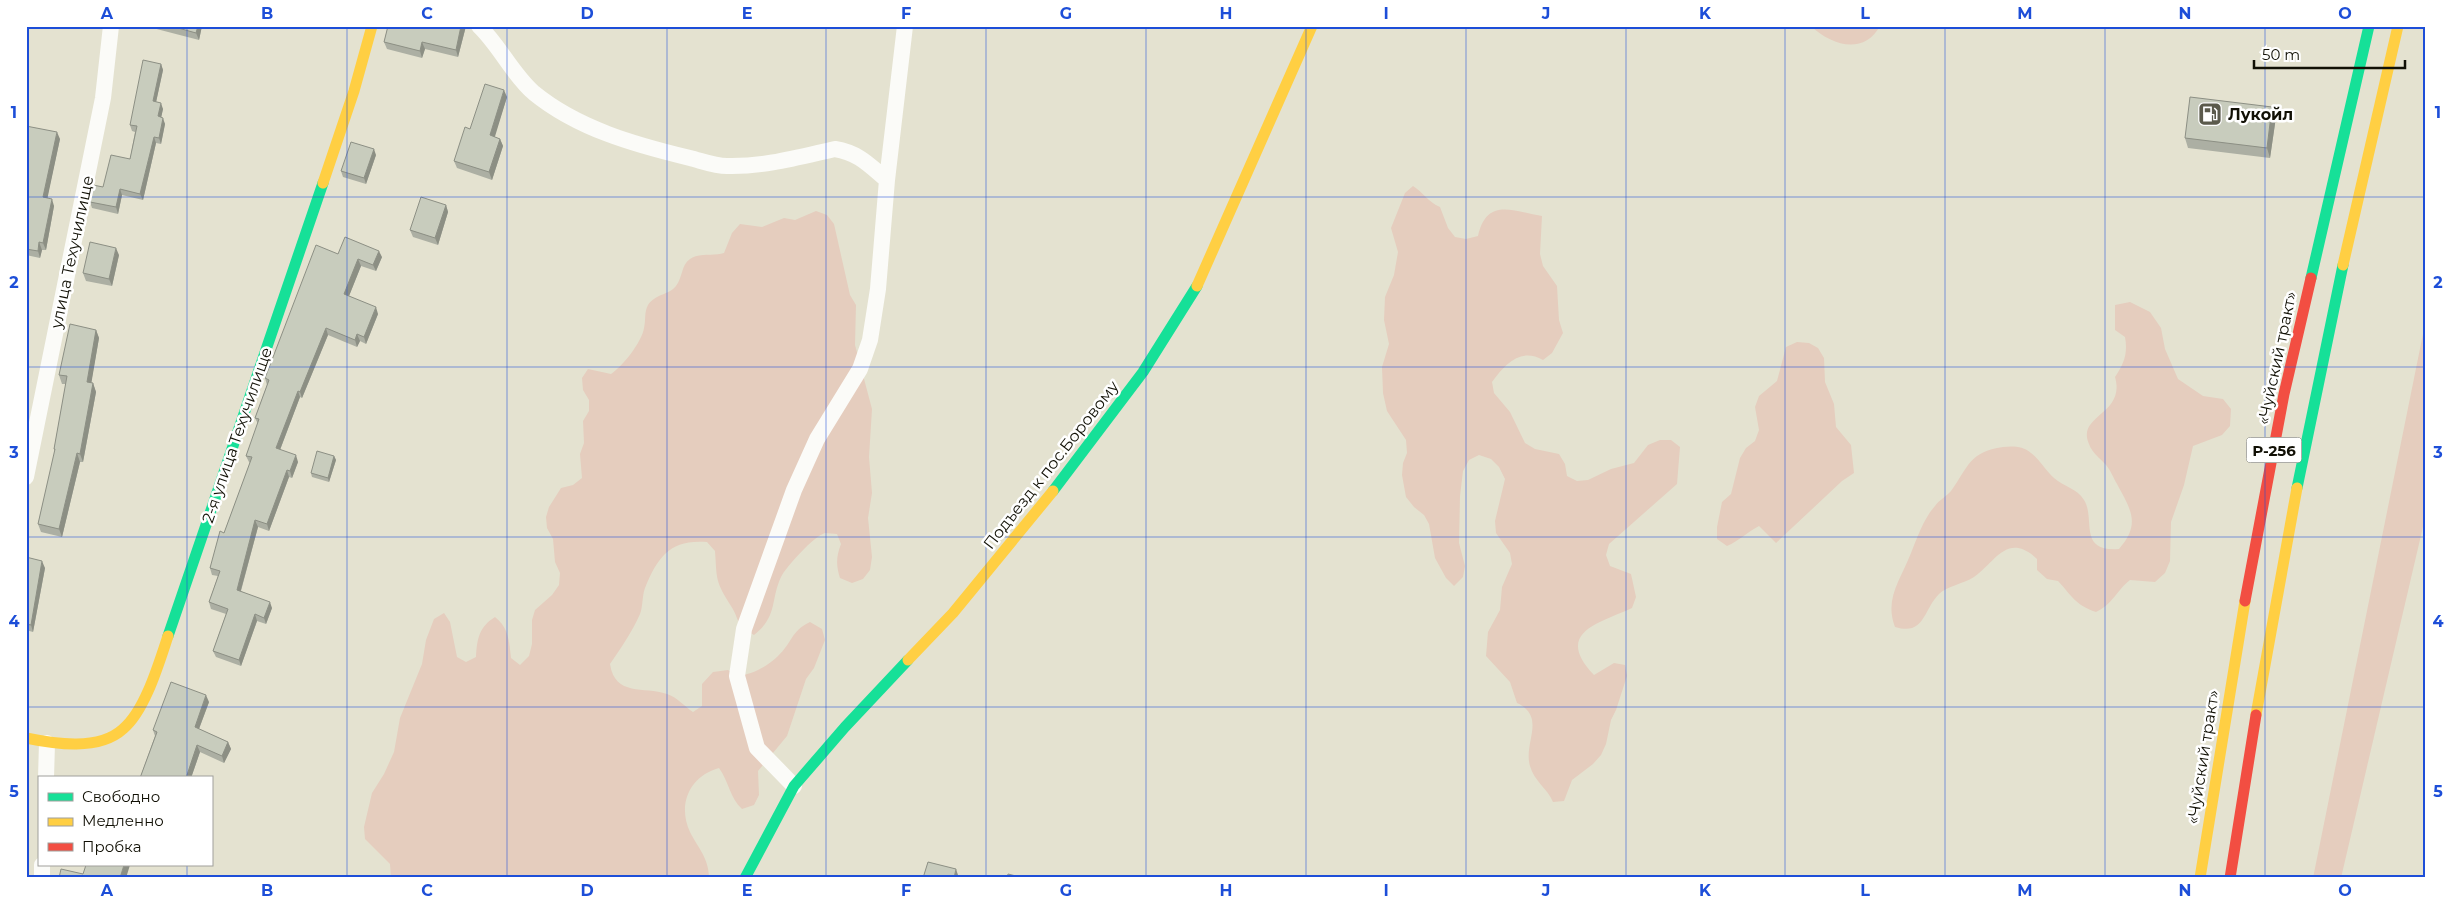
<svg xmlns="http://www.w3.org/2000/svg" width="2452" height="904" font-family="Montserrat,sans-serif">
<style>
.green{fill:#e5cdbe}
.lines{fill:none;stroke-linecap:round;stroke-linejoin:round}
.street{stroke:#fbfbf8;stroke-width:16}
.fast{stroke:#16e098;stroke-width:11}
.slow{stroke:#ffcf43;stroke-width:11}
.jam{stroke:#f24e42;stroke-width:11}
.wall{fill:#acafa3}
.shaded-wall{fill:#8c8f84}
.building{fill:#c8ccbd;stroke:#8c8f84}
.grid{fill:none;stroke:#1d4ed8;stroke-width:1;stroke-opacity:0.55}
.labels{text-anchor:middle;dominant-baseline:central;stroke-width:5;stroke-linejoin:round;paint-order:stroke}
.shield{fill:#fff;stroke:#585850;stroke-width:1}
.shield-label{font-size:15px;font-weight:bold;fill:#111005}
.poi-label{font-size:16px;font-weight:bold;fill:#111005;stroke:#fff;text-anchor:start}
.street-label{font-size:16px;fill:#111005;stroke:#fff}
.neatline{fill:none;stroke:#1d4ed8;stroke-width:2}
.grid-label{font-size:16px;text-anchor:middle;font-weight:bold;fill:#1d4ed8}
</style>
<rect width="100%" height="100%" fill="#e4e2d0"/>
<!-- green -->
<path class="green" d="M1811 26H1880C1864 55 1832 46 1811 26Z
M1413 186C1424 193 1428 202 1440 207L1448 228 1455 237 1466 239 1478 236C1487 197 1512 211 1542 216L1540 254 1543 266 1557 286 1559 320 1563 333 1552 353 1543 360C1521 347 1505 364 1492 382L1494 393 1510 412 1525 443 1535 449 1559 454 1565 464 1567 476 1577 481 1588 480 1611 469 1634 463 1648 445 1660 440H1671L1680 447 1677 484 1609 544 1606 555 1610 566 1631 574 1636 597 1632 608C1600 623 1553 632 1594 675L1614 663 1625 665 1627 676 1616 710 1611 720 1606 744 1601 755 1593 764 1572 780 1564 801 1553 802C1547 788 1534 781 1530 766 1523 743 1547 717 1517 703L1510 682 1486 656 1488 632 1500 610 1502 587 1512 564 1510 553 1496 533 1495 521 1505 479 1499 467 1491 459 1479 455 1469 460 1463 471 1460 496 1459 543 1465 566 1463 577 1454 586 1446 578 1435 558 1429 524 1424 515 1414 507 1406 497 1402 475 1403 463 1407 453 1406 440 1387 411 1383 393 1382 367 1389 344 1384 320 1385 297 1394 275 1398 252 1391 228 1405 193Z
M816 211 827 215 834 224 850 295 856 305 855 345 872 409 869 457 872 493 868 518 872 557 870 570 863 579 852 583 840 578C836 565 836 557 841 544L837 534C834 534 828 533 825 533 814 536 786 567 781 577 770 601 778 616 754 635 734 623 741 622 731 606 715 581 717 579 715 551L707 542C671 539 658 556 645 588 642 596 643 606 640 614 632 632 621 648 610 664 615 697 644 686 667 694 677 697 684 706 693 712L702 706V684L713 672 728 670 737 676C752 675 768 666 778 656 792 643 791 631 810 622L822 629 825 640 814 668 806 679 787 736 758 771 759 795 754 805 742 809C730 798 729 782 719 768 690 776 677 804 690 832 698 848 709 858 709 878H391L390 864 365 839 364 827 372 793 384 774 394 752 400 718 422 664 426 640 434 619 444 613 450 622 457 657 466 662 476 657C477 639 479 627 495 617 509 628 509 641 511 658L520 665 529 656 532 644V620L535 610 552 595 559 585 560 573 555 562 553 539 547 528 546 517 549 507 561 488 573 485 582 478 580 454 584 443 583 421 589 411V400L583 390 582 378 588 369 611 374C622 367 642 342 644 328 646 320 644 312 648 305 655 294 669 295 676 286 683 277 681 265 690 259 697 253 714 256 724 253L732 233 740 224 762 227 784 218 795 220Z
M2130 302 2150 312 2161 328 2165 349 2178 379 2203 396 2223 399 2231 409 2230 426 2222 435 2193 446 2184 485 2171 522 2170 561 2165 573 2155 582 2130 580C2117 590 2112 605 2096 612 2075 605 2072 596 2058 581L2047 579 2037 570V559C2007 531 1995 563 1974 577 1963 584 1947 586 1939 594 1923 610 1925 636 1895 627 1884 599 1901 579 1911 553 1917 538 1924 518 1935 506 1939 500 1947 496 1951 491 1969 466 1969 452 2003 447 2013 446 2023 446 2031 453 2040 460 2046 471 2054 478 2064 487 2077 488 2084 500 2096 519 2077 552 2119 549 2141 524 2131 510 2117 484 2113 477 2111 471 2106 465 2100 458 2092 453 2089 444 2076 415 2126 415 2115 377 2124 364 2128 353 2125 337L2115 330V305Z
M2426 319V514L2341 878H2313Z
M1797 342 1809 343 1818 348 1824 358 1825 382 1834 404 1836 427 1851 445 1854 473 1842 481 1776 543 1759 526C1747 532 1739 541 1727 546L1717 539V527L1722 502 1731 494 1740 458 1746 448 1755 441 1759 430 1755 407 1759 396 1777 381 1786 347Z"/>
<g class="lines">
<!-- street -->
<path class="street" d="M479 26C500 46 512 74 534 93 578 129 636 145 690 158 702 161 715 166 727 166 764 167 799 157 835 149 859 153 869 165 887 180
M26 477 103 98 111 26
M46 778 47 743
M794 786 757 748 737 676 744 629 794 490 817 439 860 369 870 340 878 289 887 180 905 26
M42 878V865"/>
<!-- fast -->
<path class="fast" d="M2311 278 2369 26
M2297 488 2343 265
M1053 491 1143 372 1197 286
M168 636 323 183
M745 878 794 786 845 727 908 660"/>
<!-- slow -->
<path class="slow" d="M323 183 354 91 372 26
M2343 265 2398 26
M1197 286 1312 26
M908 660 953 613 1053 491
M2256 715 2297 488
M26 738C55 744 99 751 123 729 145 711 159 663 168 636
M2200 878 2245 601"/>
<!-- jam -->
<path class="jam" d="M2245 601 2284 394 2311 278
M2230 878 2256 715"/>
</g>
<!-- wall -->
<path class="wall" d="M145 26H202L199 40Z
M388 26H466L458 57 425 49 422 58 387 49 384 42Z
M161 64 163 70 156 102 163 109 161 117 165 124 161 144 156 143 143 200 122 195 118 214 92 208 90 202 130 159 135 132 132 131 130 125Z
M507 97 494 137 500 139 503 146 492 180 457 168 454 161 470 129Z
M2276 117 2270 158 2188 148 2185 138Z
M26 126 60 139 47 198 54 206 46 250H42L40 258 26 255Z
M376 155 366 184 343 177 341 171Z
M446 205 448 212 438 245 413 237 410 230Z
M338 254 382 257 376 271 361 266 349 296 378 314 366 344 360 341 357 347 328 335 302 398 300 397 280 450 298 462 292 478 289 477 269 531 258 527 241 591 272 608 266 624 257 621 241 666 216 657 213 651 226 614 211 609 209 602 218 576 212 575 210 568 224 533 250 463 249 462 246 456 258 424 255 418 267 385 265 378Z
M119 255 112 286 86 281 83 273Z
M96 330 99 338 91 383H93L96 392 83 462H80L62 537 41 532 38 524 55 452 54 449 66 384H62L59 375Z
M334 456 336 460 329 482 312 477 311 473Z
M26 557 45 568 33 632 26 630Z
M209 702 199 729 228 742 231 749 224 763 200 752 191 778H140L155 736 153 730Z"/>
<!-- shaded-wall -->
<path class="shaded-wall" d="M198 26H202L199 40 196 33Z
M461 26H466L458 57 456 50Z
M422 42 425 49 422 58 420 51Z
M161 64 163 70 155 107 153 101Z
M504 90 507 97 493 143 490 135Z
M161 103 163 109 160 123 158 116Z
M2272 107 2276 117 2270 158 2267 148Z
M163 118 165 124 161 144 159 138Z
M57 132 60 139 46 205 43 197Z
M154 137 156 143 143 200 140 194Z
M500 139 503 146 492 180 489 172Z
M374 149 376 155 366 184 364 178Z
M120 189 122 195 118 214 116 207Z
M52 199 54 206 46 250 43 243Z
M446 205 448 212 438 245 435 238Z
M39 242 42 250 40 258 38 251Z
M116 248 119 255 112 286 109 279Z
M379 251 382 257 376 271 373 265Z
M358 259 361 266 347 301 344 294Z
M376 307 378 314 366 344 364 337Z
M326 328 328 335 302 398 300 392Z
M96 330 99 338 90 391 87 382Z
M357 334 360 341 357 347 355 340Z
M93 383 96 392 83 462 80 454Z
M298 391 300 397 278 455 276 448Z
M77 453 80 462 62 537 59 529Z
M296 455 298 462 292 478 290 471Z
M334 456 336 460 329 482 328 478Z
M287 470 289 477 269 531 267 524Z
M255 520 258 527 239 597 237 590Z
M42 561 45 568 33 632 31 625Z
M270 602 272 608 266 624 264 618Z
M255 614 257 621 241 666 239 660Z
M206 695 209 702 197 734 195 727Z
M228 742 231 749 224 763 222 756Z
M197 745 200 752 191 778H186Z
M124 865H130L126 878H120Z
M956 869 959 878H954Z"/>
<!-- building -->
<path class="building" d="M171 26H198L196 33Z
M388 26H461L456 50 422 42 420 51 384 42Z
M143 60 161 64 153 101 161 103 158 116 163 118 159 138 154 137 140 194 120 189 116 207 90 202 93 185 103 187 111 155 130 159 137 126 130 125Z
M485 84 504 90 490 135 500 139 489 172 454 161 465 127 470 129Z
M2190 97 2272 107 2267 148 2185 138Z
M26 126 57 132 43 197 52 199 43 243 39 242 38 251 26 249Z
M351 142 374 149 364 178 341 171Z
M421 197 446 205 435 238 410 230Z
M345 237 379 251 373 265 358 259 344 294 376 307 364 337 357 334 355 340 326 328 300 392 298 391 276 448 296 455 290 471 287 470 267 524 255 520 237 590 270 602 264 618 255 614 239 660 213 651 228 609 209 602 220 571 210 568 220 531 224 533 252 457 246 456 259 419 255 418 269 380 265 378 316 245 338 254Z
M90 242 116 248 109 279 83 273Z
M70 324 96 330 87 382 93 383 80 454 77 453 59 529 38 524 55 449H54L67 376 59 375Z
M317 451 334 456 328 478 311 473Z
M26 557 42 561 31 625 26 624Z
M171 682 206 695 195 727 228 742 222 756 197 745 186 778H140L157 732 153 730Z
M928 862 956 869 954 878H923Z
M86 865H124L120 878H59L61 869 83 874Z
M1008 874 1024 878H1007Z"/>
<!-- grid -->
<path class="grid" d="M187 26V778M347 26V878M507 26V878M667 26V878M826 26V878M986 26V878M1146 26V878M1306 26V878M1466 26V878M1626 26V878M1785 26V878M1945 26V878M2105 26V878M2265 26V878M26 197H2426M26 367H2426M26 537H2426M26 707H2426M187 865V878"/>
<!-- icons -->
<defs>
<g id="fuel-square" transform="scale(1.25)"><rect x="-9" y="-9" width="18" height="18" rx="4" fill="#5b5a4c" stroke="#fff"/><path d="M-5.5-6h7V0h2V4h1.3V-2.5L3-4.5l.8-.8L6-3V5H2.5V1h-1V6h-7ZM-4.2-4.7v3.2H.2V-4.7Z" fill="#fff"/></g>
</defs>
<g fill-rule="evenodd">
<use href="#fuel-square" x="2210" y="114"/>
</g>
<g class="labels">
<!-- shield labels -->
<rect class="shield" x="2246.5" y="437.5" width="55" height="25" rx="4"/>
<g class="shield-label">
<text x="2274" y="450">Р-256</text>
</g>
<!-- poi labels -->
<g class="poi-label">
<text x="2228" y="114">Лукойл</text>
</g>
<!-- street labels -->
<g class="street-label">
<text transform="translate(72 252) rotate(-78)">улица Техучилище</text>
<text transform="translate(2277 358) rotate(-78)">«Чуйский тракт»</text>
<text transform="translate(237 435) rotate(-71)">2-я улица Техучилище</text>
<text transform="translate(1051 465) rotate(-52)">Подъезд к пос.Боровому</text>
<text transform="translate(2203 757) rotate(-81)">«Чуйский тракт»</text>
</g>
</g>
<!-- border -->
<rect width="2452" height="904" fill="none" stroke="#ffffff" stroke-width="55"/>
<!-- legend -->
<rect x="38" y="776" width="175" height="90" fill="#ffffff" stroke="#a09f9b"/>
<rect x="48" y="793" width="25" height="8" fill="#16e098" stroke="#a09f9b"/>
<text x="82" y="802" font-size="15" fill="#111005">Свободно</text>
<rect x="48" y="818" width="25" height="8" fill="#ffcf43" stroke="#a09f9b"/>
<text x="82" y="826" font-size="15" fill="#111005">Медленно</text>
<rect x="48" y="843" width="25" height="8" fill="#f24e42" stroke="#a09f9b"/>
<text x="82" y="852" font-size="15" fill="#111005">Пробка</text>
<!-- scale -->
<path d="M2254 60v8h151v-8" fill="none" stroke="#111005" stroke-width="2.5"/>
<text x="2262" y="60" font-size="15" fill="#111005" stroke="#ffffff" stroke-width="4" paint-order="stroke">50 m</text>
<rect x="28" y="28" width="2396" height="848" class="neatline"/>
<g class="grid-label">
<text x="107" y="19">A</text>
<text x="267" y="19">B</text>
<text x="427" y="19">C</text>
<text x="587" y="19">D</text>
<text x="747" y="19">E</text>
<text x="906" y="19">F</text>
<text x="1066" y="19">G</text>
<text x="1226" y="19">H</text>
<text x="1386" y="19">I</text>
<text x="1546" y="19">J</text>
<text x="1705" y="19">K</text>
<text x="1865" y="19">L</text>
<text x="2025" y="19">M</text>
<text x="2185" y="19">N</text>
<text x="2345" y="19">O</text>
<text x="14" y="118">1</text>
<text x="2438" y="118">1</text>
<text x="14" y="288">2</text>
<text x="2438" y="288">2</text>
<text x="14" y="458">3</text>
<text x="2438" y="458">3</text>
<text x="14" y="627">4</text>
<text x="2438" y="627">4</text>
<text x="14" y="797">5</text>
<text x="2438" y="797">5</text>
<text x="107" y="896">A</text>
<text x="267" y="896">B</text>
<text x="427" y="896">C</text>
<text x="587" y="896">D</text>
<text x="747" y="896">E</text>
<text x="906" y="896">F</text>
<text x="1066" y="896">G</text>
<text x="1226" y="896">H</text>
<text x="1386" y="896">I</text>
<text x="1546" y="896">J</text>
<text x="1705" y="896">K</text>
<text x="1865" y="896">L</text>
<text x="2025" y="896">M</text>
<text x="2185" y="896">N</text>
<text x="2345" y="896">O</text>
</g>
</svg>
